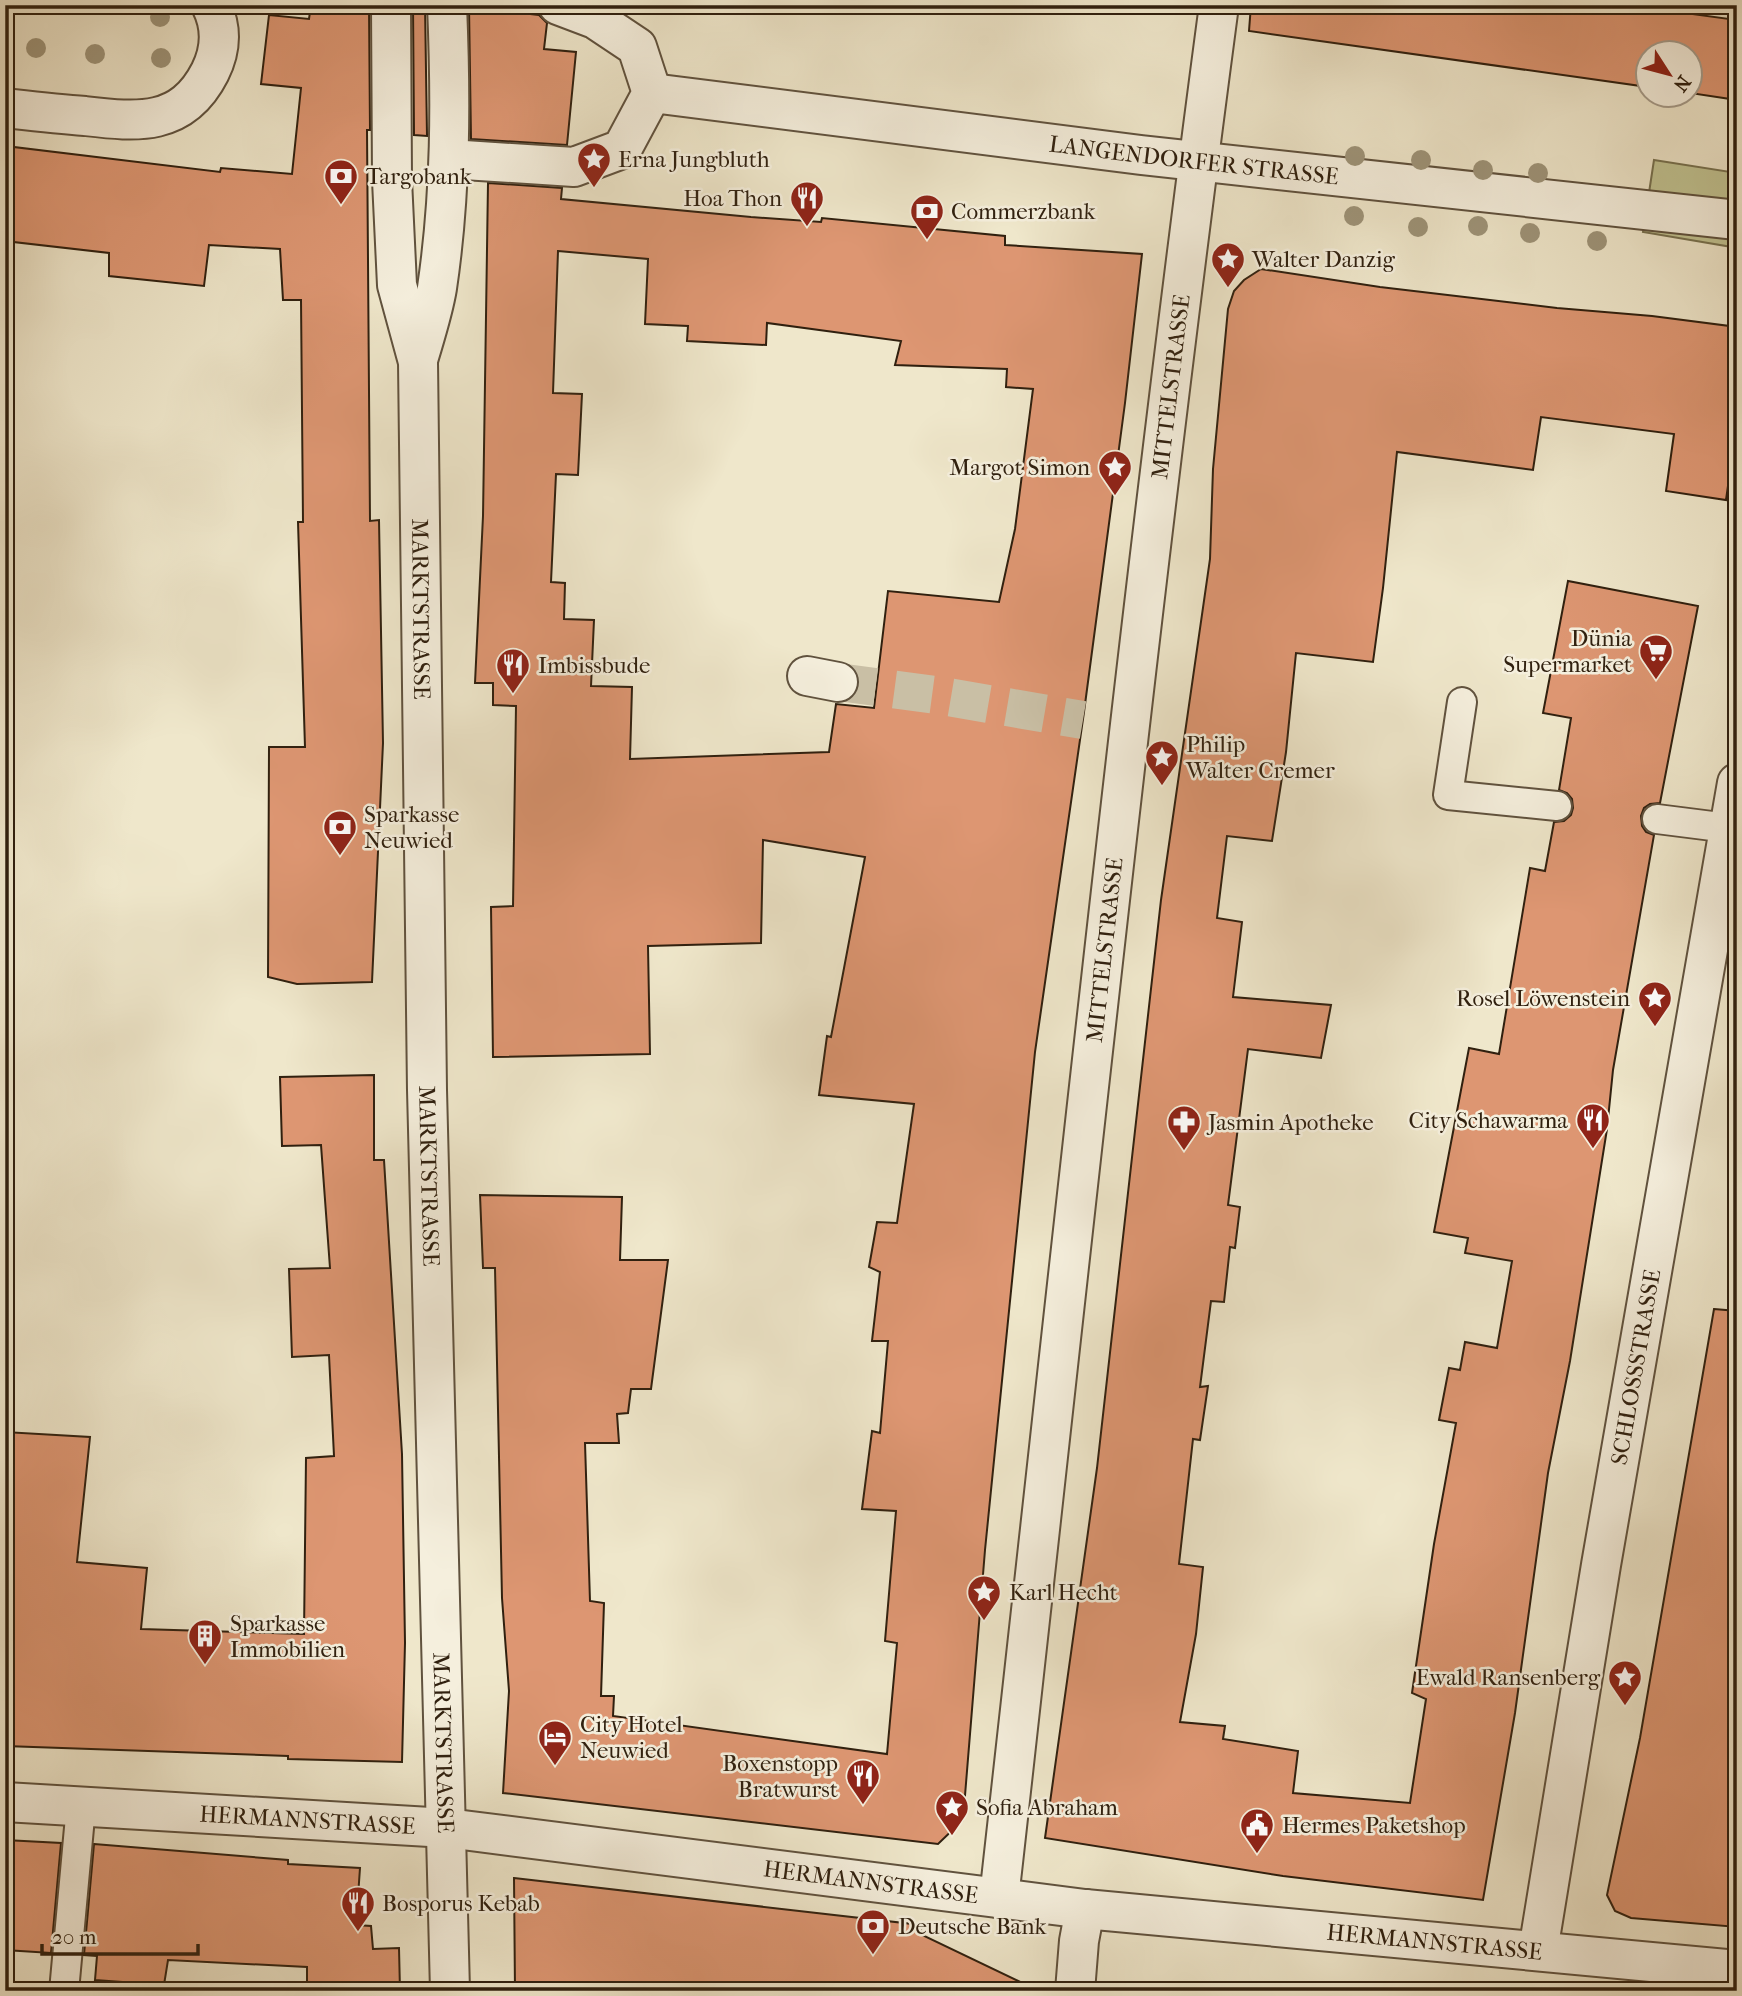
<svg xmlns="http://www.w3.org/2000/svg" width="1742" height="1996" font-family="'IM FELL French Canon',serif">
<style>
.green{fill:#c1c392;stroke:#787250;stroke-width:2}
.building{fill:#dd9672;stroke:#30200f;stroke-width:2;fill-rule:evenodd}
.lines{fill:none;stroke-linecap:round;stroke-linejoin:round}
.pedestrian-tunnel{stroke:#c9bfa5;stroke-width:38;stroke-dasharray:38 19;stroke-linecap:butt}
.service-casing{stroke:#60523e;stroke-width:32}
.pedestrian-casing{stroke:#60523e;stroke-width:42}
.minor-casing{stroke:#60523e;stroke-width:42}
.tertiary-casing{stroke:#60523e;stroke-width:42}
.service{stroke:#f5efdd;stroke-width:28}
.pedestrian{stroke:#f5efdd;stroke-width:38}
.minor{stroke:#f5efdd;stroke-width:38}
.tertiary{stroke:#f5efdd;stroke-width:38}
.tree{fill:#9e9479}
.labels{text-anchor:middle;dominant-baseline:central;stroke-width:5;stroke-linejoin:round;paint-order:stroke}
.poi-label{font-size:23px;fill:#30200f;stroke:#f5efdd;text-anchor:start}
.street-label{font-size:23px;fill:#30200f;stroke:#f5efdd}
</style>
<rect width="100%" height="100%" fill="#efe7cb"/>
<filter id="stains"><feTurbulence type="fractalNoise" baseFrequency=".00286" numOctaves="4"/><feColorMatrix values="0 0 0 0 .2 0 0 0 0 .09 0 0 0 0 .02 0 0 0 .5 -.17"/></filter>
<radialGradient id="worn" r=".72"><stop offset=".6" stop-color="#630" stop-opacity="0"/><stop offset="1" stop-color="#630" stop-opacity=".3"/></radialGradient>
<!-- green -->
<path class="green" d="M1654 160 1737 173V219L1732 247 1643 232Z"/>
<!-- building -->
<path class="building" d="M311 5H369L370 130H367L370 521 379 520 383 743 372 982 297 984 268 977 269 747H305L298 522H303L301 300H283L280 249 209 245 204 286 109 276V253L5 241V146L220 172 221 168 292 174 301 88 261 84 269 15 309 19Z
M413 5H425L427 136 414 135Z
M1251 5H1626L1737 20V100L1690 93V52H1648V87L1249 31Z
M469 7 539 15 547 23 544 49 576 52 567 145 471 139Z
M488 183 562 188 561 199 751 217 821 222 822 218 1005 236V245L1142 254 1125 403 1084 712 1035 1052 985 1550 963 1820 938 1844 503 1793 509 1691 502 1598 495 1268H483L480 1195 622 1197 620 1260H668L651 1389H631L628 1413 617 1414 619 1443H585L590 1601 604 1603 601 1696H614L613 1716 887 1754 897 1643 885 1641 896 1511 862 1509 872 1431 880 1433 888 1341H872L880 1272 869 1267 877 1222 897 1223 914 1104 819 1095 827 1036 831 1037 865 857 763 840 761 943 648 946 650 1054 493 1057 491 907 513 906 516 706 493 705V683H475L483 516ZM558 251 648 259 645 324 688 326 687 341 766 345 767 323 901 341 895 365 1007 369 1006 387 1033 389 1015 529 999 602 888 591 874 708 836 704 829 752 630 759 632 687 591 686 594 620 564 619 565 583 551 582 556 474 578 475 582 394 553 393Z
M1261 269 1380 287 1557 308 1652 316 1737 327V423L1726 500 1666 491 1674 434 1541 417 1533 470 1397 452 1383 588 1373 662 1296 653 1286 752 1272 841 1227 836 1217 918 1242 922 1233 997 1331 1005 1321 1058 1248 1049 1228 1205 1240 1207 1235 1248 1230 1247 1224 1302 1211 1301 1200 1387 1208 1386 1200 1440 1193 1439 1179 1564 1203 1567 1196 1634 1180 1722 1225 1726 1223 1739 1298 1751 1293 1793 1410 1803 1426 1699 1412 1693 1434 1544 1456 1423 1439 1420 1449 1368 1460 1370 1465 1342 1497 1348 1512 1261 1465 1253 1468 1238 1434 1232 1469 1048 1499 1054 1530 868 1545 871 1554 822 1564 821 1571 815 1573 808 1572 799 1567 793 1559 790 1571 718 1543 713 1568 581 1698 606 1660 803 1650 804 1644 808 1641 816 1642 826 1646 832 1654 835 1613 1070 1607 1129 1570 1361 1548 1473 1515 1713 1483 1900 1283 1876 1045 1838 1097 1468 1161 900 1210 559 1213 469 1228 309 1234 291 1244 280Z
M374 1075V1160H384L402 1454 405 1643 402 1762 288 1759V1756L5 1746V1432L90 1437 77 1562 147 1568 141 1629 304 1634 306 1458 334 1456 329 1355 292 1357 289 1269 330 1268 321 1145 282 1146 280 1077Z
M1714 1309 1737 1311V1927L1631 1918 1615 1911 1607 1895 1640 1738Z
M5 1840 61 1843 51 1953 5 1950Z
M94 1844 288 1860V1864L360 1868 356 1925 371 1926 373 1949 399 1948 400 1991H307V1967L168 1960 164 1985 95 1980 97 1956 84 1955Z
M514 1878 921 1925 920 1934 1039 1991H515Z"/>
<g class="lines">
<!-- pedestrian-tunnel -->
<path class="pedestrian-tunnel" d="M838 682 936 695 1083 720"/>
<!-- service casing -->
<g class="service-casing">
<path id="service" d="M1462 702 1448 795 1557 806
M1657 819 1728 828
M64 1991 81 1806"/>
</g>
<!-- pedestrian casing -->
<g class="pedestrian-casing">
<g id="pedestrian">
<path id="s1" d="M652 93 1141 155 1737 220"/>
<path d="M464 160 574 167 622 149 652 93 637 47 595 19 558 5"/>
<path d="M807 676 838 682"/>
<path id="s2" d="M999 1898C1070 1267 1135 635 1219 5"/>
</g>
</g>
<!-- minor casing -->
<g class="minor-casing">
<g id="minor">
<path id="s3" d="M391 5 392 180 397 285 418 362 427 1090 450 1991"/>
<path d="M5 108C32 111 58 114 85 116 138 122 182 127 210 72 221 50 222 27 211 5"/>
<path d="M418 360C425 336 433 312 437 288 451 194 451 100 447 5"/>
<path id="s4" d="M1538 1951 1601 1565 1737 783"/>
<path d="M1075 1991 1079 1941 1085 1909"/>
</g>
</g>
<!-- tertiary casing -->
<g class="tertiary-casing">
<g id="tertiary">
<path id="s5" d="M5 1802 447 1828 1085 1909 1737 1970"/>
</g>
</g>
<!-- service -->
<use href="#service" class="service"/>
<!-- pedestrian -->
<use href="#pedestrian" class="pedestrian"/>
<!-- minor -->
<use href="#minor" class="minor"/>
<!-- tertiary -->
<use href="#tertiary" class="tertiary"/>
</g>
<!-- trees -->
<g class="tree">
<circle cx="160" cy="17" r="10"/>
<circle cx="36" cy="48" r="10"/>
<circle cx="95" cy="54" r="10"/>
<circle cx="161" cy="58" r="10"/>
<circle cx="1355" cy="156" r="10"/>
<circle cx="1421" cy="160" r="10"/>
<circle cx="1483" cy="170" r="10"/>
<circle cx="1538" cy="173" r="10"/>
<circle cx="1354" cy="216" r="10"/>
<circle cx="1478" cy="226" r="10"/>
<circle cx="1418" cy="227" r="10"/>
<circle cx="1530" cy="233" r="10"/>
<circle cx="1597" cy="241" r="10"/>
</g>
<!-- icons -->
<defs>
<g id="sight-pin" transform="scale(1.75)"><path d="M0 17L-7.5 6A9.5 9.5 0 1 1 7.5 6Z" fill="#8f2418" stroke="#f5efdd"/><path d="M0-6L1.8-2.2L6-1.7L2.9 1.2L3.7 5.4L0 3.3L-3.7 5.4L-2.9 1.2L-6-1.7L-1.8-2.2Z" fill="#fff"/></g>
<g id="bank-pin" transform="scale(1.75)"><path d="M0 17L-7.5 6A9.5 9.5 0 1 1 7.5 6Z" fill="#8f2418" stroke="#f5efdd"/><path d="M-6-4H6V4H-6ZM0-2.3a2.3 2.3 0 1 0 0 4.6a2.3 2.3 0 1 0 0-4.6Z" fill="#fff"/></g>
<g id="restaurant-pin" transform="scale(1.75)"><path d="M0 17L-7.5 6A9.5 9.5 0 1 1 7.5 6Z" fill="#8f2418" stroke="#f5efdd"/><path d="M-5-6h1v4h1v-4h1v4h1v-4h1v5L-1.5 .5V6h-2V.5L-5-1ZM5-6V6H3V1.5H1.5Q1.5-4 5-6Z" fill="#fff"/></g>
<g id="supermarket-pin" transform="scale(1.75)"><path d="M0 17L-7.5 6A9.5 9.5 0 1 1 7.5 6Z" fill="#8f2418" stroke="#f5efdd"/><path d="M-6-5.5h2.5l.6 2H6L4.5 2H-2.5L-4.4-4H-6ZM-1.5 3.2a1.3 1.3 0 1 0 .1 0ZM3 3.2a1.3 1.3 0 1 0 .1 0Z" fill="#fff"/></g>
<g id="pharmacy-pin" transform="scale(1.75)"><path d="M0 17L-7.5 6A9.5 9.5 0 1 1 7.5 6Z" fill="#8f2418" stroke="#f5efdd"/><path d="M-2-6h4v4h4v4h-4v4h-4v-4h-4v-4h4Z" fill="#fff"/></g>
<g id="building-pin" transform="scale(1.75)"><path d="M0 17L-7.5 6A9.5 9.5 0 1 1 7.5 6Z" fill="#8f2418" stroke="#f5efdd"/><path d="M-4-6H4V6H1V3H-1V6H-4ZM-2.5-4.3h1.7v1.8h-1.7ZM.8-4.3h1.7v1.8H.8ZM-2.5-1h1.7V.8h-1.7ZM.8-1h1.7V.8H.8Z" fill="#fff"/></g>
<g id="hotel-pin" transform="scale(1.75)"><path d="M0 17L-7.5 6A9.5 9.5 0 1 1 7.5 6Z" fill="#8f2418" stroke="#f5efdd"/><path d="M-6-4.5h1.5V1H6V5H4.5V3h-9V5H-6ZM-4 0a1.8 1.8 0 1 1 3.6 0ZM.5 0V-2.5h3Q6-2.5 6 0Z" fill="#fff"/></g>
<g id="civic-pin" transform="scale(1.75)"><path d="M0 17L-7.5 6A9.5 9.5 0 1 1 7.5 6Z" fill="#8f2418" stroke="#f5efdd"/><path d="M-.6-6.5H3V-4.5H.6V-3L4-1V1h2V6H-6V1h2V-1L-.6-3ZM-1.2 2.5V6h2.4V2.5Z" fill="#fff"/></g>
</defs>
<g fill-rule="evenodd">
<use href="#sight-pin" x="594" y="159"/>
<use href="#bank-pin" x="341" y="176"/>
<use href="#restaurant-pin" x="807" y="198"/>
<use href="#bank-pin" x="927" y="211"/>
<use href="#sight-pin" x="1228" y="259"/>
<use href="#sight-pin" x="1115" y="467"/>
<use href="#supermarket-pin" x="1656" y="651"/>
<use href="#restaurant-pin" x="513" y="665"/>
<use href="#sight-pin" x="1162" y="757"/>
<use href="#bank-pin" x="340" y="827"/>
<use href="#sight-pin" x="1655" y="998"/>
<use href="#restaurant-pin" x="1593" y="1120"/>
<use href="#pharmacy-pin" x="1184" y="1122"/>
<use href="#sight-pin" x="984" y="1592"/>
<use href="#building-pin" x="205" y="1636"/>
<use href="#sight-pin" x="1625" y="1677"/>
<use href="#hotel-pin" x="555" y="1737"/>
<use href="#restaurant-pin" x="863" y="1776"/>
<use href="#sight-pin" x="952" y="1807"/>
<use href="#civic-pin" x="1257" y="1825"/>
<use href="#restaurant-pin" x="358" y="1903"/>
<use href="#bank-pin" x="873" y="1926"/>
</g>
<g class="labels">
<!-- poi labels -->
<g class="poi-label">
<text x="618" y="159">Erna Jungbluth</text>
<text x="366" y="176">Targobank</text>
<text x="782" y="198" text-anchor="end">Hoa Thon</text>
<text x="951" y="211">Commerzbank</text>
<text x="1252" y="259">Walter Danzig</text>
<text x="1090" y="467" text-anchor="end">Margot Simon</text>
<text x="1632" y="638" text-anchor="end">Dünia<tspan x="1632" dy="26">Supermarket</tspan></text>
<text x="538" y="665">Imbissbude</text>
<text x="1186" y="744">Philip<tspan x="1186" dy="26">Walter Cremer</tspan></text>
<text x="364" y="814">Sparkasse<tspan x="364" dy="26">Neuwied</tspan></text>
<text x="1630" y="998" text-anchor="end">Rosel Löwenstein</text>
<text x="1568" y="1120" text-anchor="end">City Schawarma</text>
<text x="1208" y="1122">Jasmin Apotheke</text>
<text x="1009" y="1592">Karl Hecht</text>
<text x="230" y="1623">Sparkasse<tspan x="230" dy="26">Immobilien</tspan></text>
<text x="1600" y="1677" text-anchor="end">Ewald Ransenberg</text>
<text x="580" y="1724">City Hotel<tspan x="580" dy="26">Neuwied</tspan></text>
<text x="838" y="1763" text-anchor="end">Boxenstopp<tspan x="838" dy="26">Bratwurst</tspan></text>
<text x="976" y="1807">Sofia Abraham</text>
<text x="1282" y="1825">Hermes Paketshop</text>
<text x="382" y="1903">Bosporus Kebab</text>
<text x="898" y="1926">Deutsche Bank</text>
</g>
<!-- street labels -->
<g class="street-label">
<text stroke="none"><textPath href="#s1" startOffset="546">LANGENDORFER STRASSE</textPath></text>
<text stroke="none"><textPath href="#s2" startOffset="1521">MITTELSTRASSE</textPath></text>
<text stroke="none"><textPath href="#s3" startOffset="607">MARKTSTRASSE</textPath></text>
<text stroke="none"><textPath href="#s2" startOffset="954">MITTELSTRASSE</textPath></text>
<text stroke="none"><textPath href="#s3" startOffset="1174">MARKTSTRASSE</textPath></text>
<text stroke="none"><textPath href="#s4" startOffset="592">SCHLOSSSTRASSE</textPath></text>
<text stroke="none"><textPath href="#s3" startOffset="1741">MARKTSTRASSE</textPath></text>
<text stroke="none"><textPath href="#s5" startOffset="303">HERMANNSTRASSE</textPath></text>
<text stroke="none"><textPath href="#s5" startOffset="870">HERMANNSTRASSE</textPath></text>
<text stroke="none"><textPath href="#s5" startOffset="1437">HERMANNSTRASSE</textPath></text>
</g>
</g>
<!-- margin -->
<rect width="1742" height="1996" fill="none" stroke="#efe7cb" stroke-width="28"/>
<rect x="7" y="7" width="1728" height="1982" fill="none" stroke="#30200f" stroke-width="3.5"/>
<rect x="14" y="14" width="1714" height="1968" fill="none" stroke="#30200f" stroke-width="2"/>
<!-- north arrow -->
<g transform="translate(1669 74) rotate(126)"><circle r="33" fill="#f5efdd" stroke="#a69c8b" stroke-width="2"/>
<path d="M0-5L12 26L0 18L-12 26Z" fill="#8f2418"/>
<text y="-10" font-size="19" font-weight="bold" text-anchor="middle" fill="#30200f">N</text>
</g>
<!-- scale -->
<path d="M42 1944v10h156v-10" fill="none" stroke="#30200f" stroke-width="3.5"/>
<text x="52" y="1944" font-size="21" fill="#30200f" stroke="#f5efdd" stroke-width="5" paint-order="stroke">20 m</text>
<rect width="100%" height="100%" filter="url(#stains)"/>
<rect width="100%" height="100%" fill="url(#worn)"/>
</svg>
